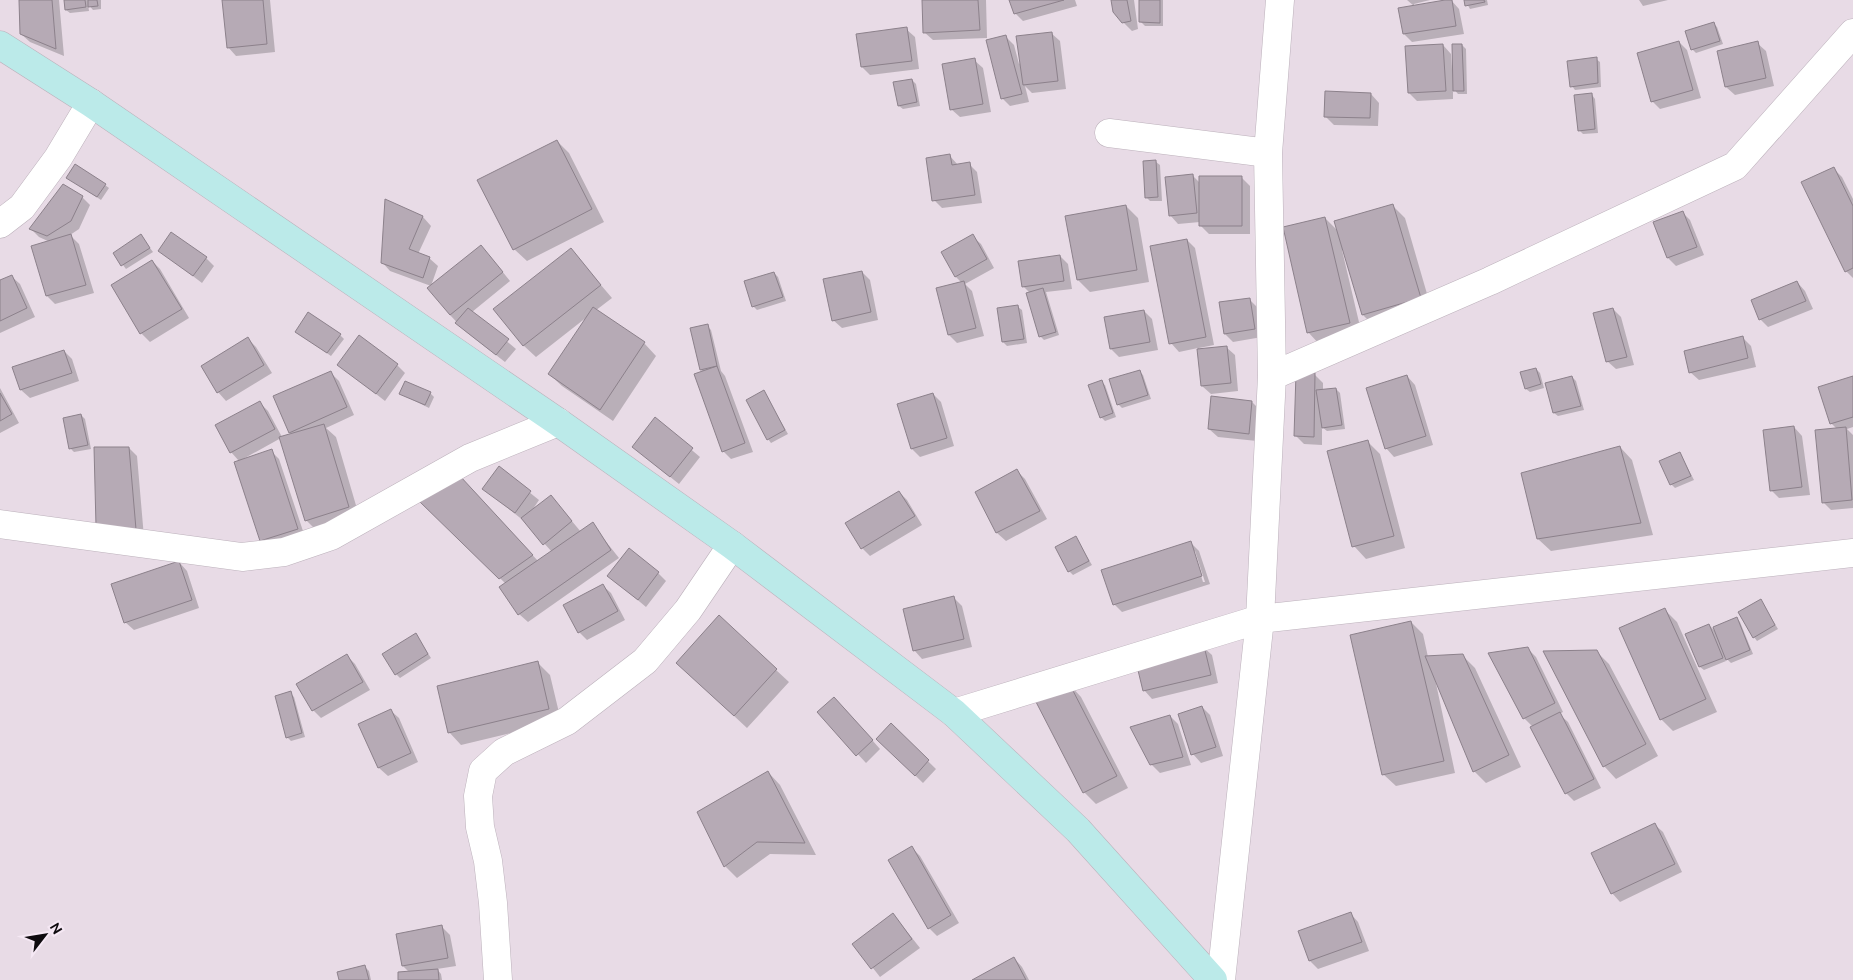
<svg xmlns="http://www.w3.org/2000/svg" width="1853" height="980" font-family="Ubuntu,sans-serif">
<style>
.shadow{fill:#0003;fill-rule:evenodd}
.building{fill:#b6aab5;stroke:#8c818b}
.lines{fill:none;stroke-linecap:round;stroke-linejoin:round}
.street-casing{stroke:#bcb1bb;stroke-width:29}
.secondary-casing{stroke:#bcb1bb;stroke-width:29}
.street{stroke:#fff;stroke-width:28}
.secondary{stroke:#bbeae9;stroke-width:28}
</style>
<rect width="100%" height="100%" fill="#e8dbe6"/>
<!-- shadow -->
<path class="shadow" d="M21 0H59L64 56 30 42 21 34Z
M65 0H101V9L93 10 88 4 89 11 70 13 66 10Z
M223 0H270L275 52 236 56 228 47Z
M923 0H986L987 38 933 40 924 32Z
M1011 0H1075L1077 6 1023 21 1015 13Z
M1112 0H1134L1138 29 1132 31 1123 22Z
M1141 0H1163V26H1145L1141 22Z
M1407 0H1430L1414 4V6L1451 0 1459 9 1464 34 1412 42 1404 34 1414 6Z
M1465 0H1487L1488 5 1470 9Z
M1639 0H1668L1643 6Z
M1713 23 1717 27 1723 44 1696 53 1692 49Z
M906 29 915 37 919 69 870 75 862 67Z
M1051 33 1060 41 1066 89 1032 93 1025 86 1029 102 1010 106 1002 98 1006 37 1014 45 1019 64Z
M1679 42 1687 50 1701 98 1660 109 1652 101Z
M1757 43 1766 51 1774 86 1735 95 1726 87 1718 52Z
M1443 45 1451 54 1452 69H1454L1462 45 1466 49 1467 94H1458L1453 88V99L1417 101 1409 93Z
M1596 59 1600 62 1601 87 1575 90 1572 86Z
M974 60 983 68 991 112 960 117 951 109Z
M912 80 916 84 920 106 903 109 899 106Z
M1371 94 1379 103 1378 126 1334 125 1325 116Z
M1592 95 1595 99 1598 133 1583 134 1579 130Z
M557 141 569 153 604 222 527 261 514 249Z
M949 155 958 165 969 164 977 172 982 203 942 208 934 200Z
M1156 162 1160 165 1162 201H1150L1146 197Z
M1833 168 1842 177 1853 199V278L1846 271Z
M1192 175 1200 183 1242 178 1250 186V234H1209L1200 225V222L1178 224 1170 215Z
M68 178 105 185 109 188 101 200Z
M82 197 90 205 79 229 70 235 79 244 94 293 55 304 47 296 32 247 50 242 39 237 31 229Z
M387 201 423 217 431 226 418 254 429 258 438 266 431 286 390 271 382 262Z
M1392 205 1405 218 1432 311 1375 327 1363 315 1344 250H1342L1362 335 1320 345 1308 332 1325 218 1339 232Z
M1126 206 1138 218 1149 282 1090 292 1078 280Z
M1682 212 1690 220 1704 255 1676 266 1668 258Z
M141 236 153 252 126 269 114 253Z
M972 236 981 244 994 268 965 284 972 291 984 336 957 343 949 335 937 289 962 283 956 277 943 253Z
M1187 240 1195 248 1214 345 1199 348V350L1226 347 1235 355 1238 391 1211 394 1202 386 1198 348 1179 352 1171 343Z
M571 250 612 298 595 311 644 343 656 356 613 421 562 386 549 374 587 317 536 357 523 345Z
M160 251 206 258 214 266 202 283Z
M489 255 510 281 472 312 516 349 505 362 465 331 450 315Z
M1060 256 1068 264 1072 289 1046 292 1059 335 1044 340 1040 336 1030 293 1023 286Z
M152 261 160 269 189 318 150 342 141 333 112 285Z
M862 272 870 280 878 320 842 328 833 320Z
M774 273 778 277 786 301 757 310 753 306Z
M11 276 20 284 35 317 0 333V282Z
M1797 282 1805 291 1813 309 1768 327 1760 319Z
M1249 299 1258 308 1262 337 1233 342 1225 334Z
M1018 307 1022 310 1027 343 1007 346 1003 342Z
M1613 309 1621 317 1634 365 1616 369 1607 361Z
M1144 311 1152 319 1158 350 1119 357 1111 349Z
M707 326 711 330 721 371 725 376 753 452 731 459 723 451 703 372 701 370Z
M296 332 340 335 344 339 331 356Z
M1743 338 1751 346 1756 367 1699 380 1690 372Z
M248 339 256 347 272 373 226 401 218 392 202 366Z
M64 351 72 359 79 381 30 398 21 390 14 367Z
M339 365H397L405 373 385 401Z
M1536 369 1540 373 1544 388 1530 392 1526 389Z
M1139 371 1143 375 1151 399 1122 408 1118 404Z
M330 372 339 381 354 415 326 428 336 437 360 519 318 532 306 520 281 438 243 459 271 451 279 459 305 537 270 549 261 541 235 463 239 461 231 452 260 403 268 411 282 437 292 434 290 432Z
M1315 375 1323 383V391L1336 389 1340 393 1345 429 1327 431 1322 427V445L1304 444 1296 436Z
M1407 376 1415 385 1433 445 1394 457 1386 448Z
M1572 377 1576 381 1584 410 1558 416 1554 413Z
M1853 378V427L1847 429 1853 435V508L1831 510 1823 502 1837 429 1831 423Z
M1101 382 1105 385 1116 417 1105 421 1101 417Z
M0 388 19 423 0 433Z
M764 392 788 434 771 443 768 439Z
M430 393 434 397 429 408 401 394Z
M933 394 941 402 954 446 920 457 912 449 898 405Z
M1252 402 1260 410 1257 441 1218 437 1209 429Z
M81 415 85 419 91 449 74 452 71 449Z
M655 419 700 457 679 484 633 447Z
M1794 427 1802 436 1810 495 1779 498 1771 490Z
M1368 442 1380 454 1405 548 1366 559 1354 546Z
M1620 447 1632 460 1653 535 1551 551 1538 539Z
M96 448H129L137 456 145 549Z
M1680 453 1694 480 1675 488 1671 484Z
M499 468 539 500 531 512 551 496 581 532 592 524 619 558 528 622 519 614 506 584 421 501 472 490 538 561 552 552 524 521 484 489Z
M1017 471 1025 479 1047 519 1006 541 997 533 976 492Z
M899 492 907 500 922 525 870 556 862 548Z
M1075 537 1092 565 1073 575 1069 571Z
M1191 543 1199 551 1210 584 1122 612 1114 604ZM1193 551H1195L1205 582H1203Z
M179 562 187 571 199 608 134 630 125 622Z
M658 573 666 581 646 607 609 576Z
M602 585 611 593 625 620 587 640 579 632Z
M954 598 962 606 972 647 922 659 914 650Z
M1761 601 1778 629 1757 641 1754 637Z
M1665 610 1677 622 1717 712 1673 731 1661 719Z
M719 617 789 682 747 728 690 675Z
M1736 618 1740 622 1753 654 1731 663 1724 656 1726 661 1704 670 1700 667 1687 634 1709 625 1717 633Z
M1411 622 1423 634 1428 657 1462 655 1475 668 1521 767 1486 783 1474 771 1434 674 1455 773 1396 786 1383 774Z
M416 635 431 658 400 678 396 674Z
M1203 647 1212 655 1218 683 1152 699 1144 690Z
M1528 649 1536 657 1563 712 1559 714 1568 722 1601 788 1574 801 1566 793 1533 727 1524 718 1490 654Z
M1596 651 1609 664 1658 756 1616 779 1604 766Z
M347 656 355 664 370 690 321 718 313 710Z
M538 663 550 675 561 721 461 745 449 732Z
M1069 684 1081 697 1128 788 1096 804 1084 792Z
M290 693 294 697 305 737 291 741 287 737Z
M842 706 880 749 866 763 819 712Z
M1202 707 1210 715 1223 756 1201 763 1193 754Z
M390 710 399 718 418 762 388 776 379 768 360 724Z
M1170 716 1178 724 1191 765 1160 773 1151 764Z
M891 725 936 769 923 783 878 739Z
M768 772 780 785 816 855 770 854 737 878 725 866Z
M1654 824 1663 832 1682 872 1620 902 1612 893Z
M912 848 920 856 959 923 937 936 929 928Z
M1350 913 1358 922 1369 951 1318 969 1310 961 1300 931Z
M893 914 920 948 880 977 854 944Z
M442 927 450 935 456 966 437 969 441 974 442 980H400L409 972 403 966Z
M1014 958 1022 967 1029 980H974Z
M365 967 369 971 371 980H341Z"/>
<!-- building -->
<path class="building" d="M19 0H52L56 49 20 34Z
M64 0H85L86 7 65 10Z
M88 0H97L98 6 88 7Z
M222 0H263L267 44 227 48Z
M922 0H978L980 30 923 33Z
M1009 0H1064L1014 14Z
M1111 0H1127L1131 21 1122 23 1113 12Z
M1139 0H1160V23L1139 22Z
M1445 0H1452L1456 26 1403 34 1398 8Z
M1464 0H1484L1485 2 1465 6Z
M1714 22 1720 41 1691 50 1685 31Z
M907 27 912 61 861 67 856 34Z
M1052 32 1058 81 1023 85 1016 36Z
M1006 35 1022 94 1001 99 986 40Z
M1679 41 1693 90 1651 102 1637 53Z
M1758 41 1766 78 1725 87 1717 51Z
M1443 44 1446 91 1408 93 1405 46Z
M1452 44H1462L1464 91H1453Z
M1597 57 1598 83 1570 87 1567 61Z
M975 58 983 104 950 110 942 64Z
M912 79 917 102 898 106 893 82Z
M1325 91 1371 93 1370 118 1324 117Z
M1592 93 1595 129 1578 131 1574 95Z
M557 140 592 209 513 250 477 180Z
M950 154 952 165 970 162 975 195 932 201 926 158Z
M1156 160 1158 197 1145 198 1143 161Z
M75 164 106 184 97 197 66 178Z
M1834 167 1853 206V268L1845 272 1801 182Z
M1193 174 1197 213 1169 216 1165 177Z
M1199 176H1242V226H1199Z
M63 184 83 196 71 221 47 236 29 229Z
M385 199 423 216 409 249 430 257 423 278 381 263Z
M1393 204 1421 298 1362 315 1334 221Z
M1126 205 1137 270 1077 280 1065 216Z
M1683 211 1697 247 1667 258 1653 222Z
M1325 217 1350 323 1307 333 1283 227Z
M171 232 207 257 193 276 158 251Z
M71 234 86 285 46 296 31 246Z
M141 234 150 248 121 266 113 253Z
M973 234 987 259 955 277 941 252Z
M1187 239 1206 337 1169 344 1150 246Z
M481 245 503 272 450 315 427 288Z
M571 248 601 285 523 346 493 309Z
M1060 255 1064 281 1022 287 1018 261Z
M152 260 182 309 140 334 111 285Z
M862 271 871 312 832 321 823 279Z
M774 272 783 297 752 307 744 281Z
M12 275 27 308 0 321V280Z
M964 281 976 328 948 335 936 288Z
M1797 281 1806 301 1759 320 1751 300Z
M1043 288 1056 332 1039 337 1026 293Z
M1250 298 1255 329 1224 334 1219 302Z
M1018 305 1024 339 1002 342 997 308Z
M593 307 645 342 600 410 548 374Z
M468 308 509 339 496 355 455 323Z
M1613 308 1627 357 1606 362 1593 313Z
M1144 310 1150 342 1110 349 1104 317Z
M308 312 341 334 327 353 295 332Z
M708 324 717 366 700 370 690 328Z
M359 335 398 364 376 394 337 365Z
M1743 336 1748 358 1689 373 1684 351Z
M248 337 264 365 217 393 201 366Z
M1227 346 1231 383 1201 386 1197 349Z
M64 350 72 373 20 390 12 367Z
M717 366 745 443 722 452 694 374Z
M1536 368 1541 384 1525 389 1520 372Z
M1140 370 1148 395 1117 405 1109 379Z
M331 371 347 407 289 433 273 396Z
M1296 373H1315L1314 437 1294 436Z
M1407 375 1426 436 1385 449 1366 388Z
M1572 376 1581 406 1553 413 1545 383Z
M1853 376V417L1830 424 1818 387Z
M1102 380 1113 413 1100 418 1088 385Z
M405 381 431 392 425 405 399 394Z
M1336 388 1342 425 1322 428 1316 390Z
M764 390 785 430 767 440 746 400Z
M0 393 12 414 0 421Z
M933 393 947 438 911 449 897 404Z
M1211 396 1252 401 1249 434 1208 429Z
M260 401 275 429 230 453 215 425Z
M81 414 88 445 69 449 63 418Z
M655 417 693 448 670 477 632 447Z
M324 424 349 507 305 521 279 437Z
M1794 426 1802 487 1770 491 1763 430Z
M1846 427 1852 500 1822 503 1815 430Z
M1368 440 1394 536 1352 547 1327 451Z
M1620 446 1641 523 1537 539 1521 473Z
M94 447H129L137 541 96 526Z
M272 449 298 529 260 541 234 462Z
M1680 452 1691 476 1670 485 1659 461Z
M499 466 531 491 515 513 482 489Z
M1017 469 1040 511 996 533 975 492Z
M460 476 533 555 499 579 419 501Z
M899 491 915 516 861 549 845 523Z
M551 495 572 521 543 545 521 518Z
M593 522 611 550 518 615 499 587Z
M1076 536 1089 561 1068 572 1055 547Z
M1191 541 1202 576 1113 605 1101 570Z
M629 548 659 572 638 600 607 576Z
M179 561 192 600 124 623 111 584Z
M603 584 618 611 578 633 563 605Z
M954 596 964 639 913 651 903 609Z
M1761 599 1775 625 1753 638 1738 612Z
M1665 608 1706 699 1660 720 1619 628Z
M719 615 777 669 734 716 676 663Z
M1737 617 1750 650 1726 660 1713 627Z
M1411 621 1444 761 1382 775 1350 635Z
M1709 624 1723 658 1699 667 1685 634Z
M416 633 428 654 395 675 382 654Z
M1204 646 1211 675 1143 691 1136 662Z
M1528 647 1555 703 1523 719 1488 653Z
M1597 650 1646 744 1603 767 1543 651Z
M347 654 363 682 312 711 296 684Z
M1463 654 1509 755 1473 772 1425 656Z
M538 661 549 709 448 733 437 686Z
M1069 683 1117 776 1083 793 1035 700Z
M291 691 302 733 286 738 275 696Z
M834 697 873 740 856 756 817 712Z
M1202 706 1216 747 1191 755 1178 714Z
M391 709 411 753 378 768 358 724Z
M1560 712 1594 779 1565 794 1530 727Z
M1170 715 1183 757 1150 765 1130 727Z
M891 723 929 760 915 776 876 739Z
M768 771 805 843 757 842 724 867 697 812Z
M1655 823 1675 864 1611 894 1591 853Z
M912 846 951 915 928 929 888 860Z
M1351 912 1362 942 1309 961 1298 931Z
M893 913 912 939 871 969 852 944Z
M442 925 448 958 402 966 396 934Z
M1014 957 1026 980H972Z
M365 965 369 980H339L337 972Z
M438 969 439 980H398V972Z"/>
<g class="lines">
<!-- street casing -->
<g class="street-casing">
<path id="street" d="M1109 133 1268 153
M0 224 22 207 58 158 91 103
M1272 376 1490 281 1735 166 1853 33
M0 524 242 557 284 552 331 536 470 458 558 422
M954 713 1260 619 1853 553
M498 980 493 903 488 861 480 827 478 796 483 771 504 752 567 721 645 661 688 610 732 545
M1221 980 1260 619 1272 376 1268 153 1280 0"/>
</g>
<!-- secondary casing -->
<g class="secondary-casing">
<path id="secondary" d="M0 45 91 103 558 422 732 545 954 713 1078 830 1213 980"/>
</g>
<!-- street -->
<use href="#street" class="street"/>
<!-- secondary -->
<use href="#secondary" class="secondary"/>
</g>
<!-- north arrow -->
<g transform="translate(45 935) rotate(59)" stroke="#f5e8f4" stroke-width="4" paint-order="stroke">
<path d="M0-4L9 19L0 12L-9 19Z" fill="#0e0a0e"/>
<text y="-8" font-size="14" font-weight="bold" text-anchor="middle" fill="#0e0a0e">N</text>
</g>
</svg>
